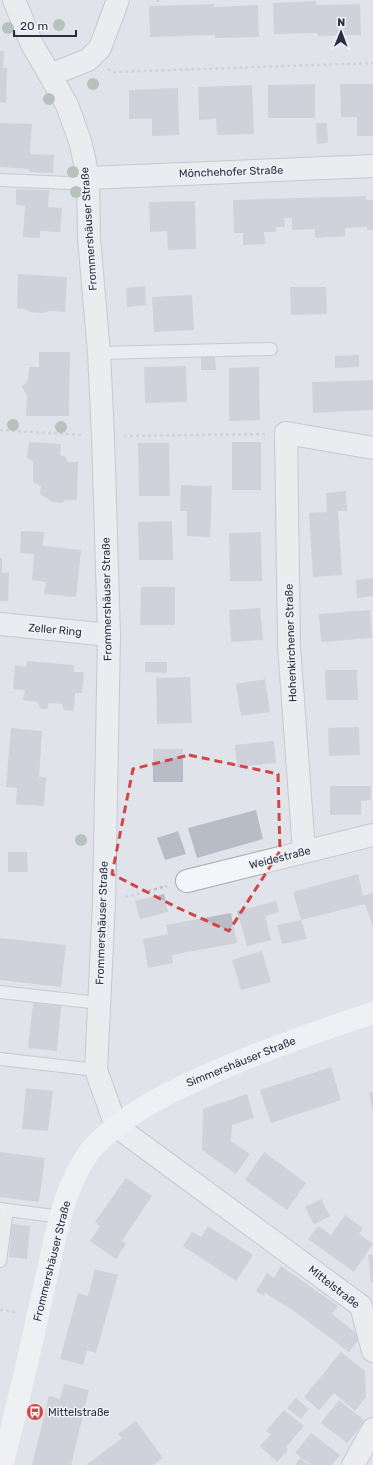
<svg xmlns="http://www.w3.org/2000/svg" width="373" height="1465" font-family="Rubik,sans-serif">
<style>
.building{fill:#b8bcc7}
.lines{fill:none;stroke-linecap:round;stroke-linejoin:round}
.lane-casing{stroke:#a6a9b4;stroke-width:14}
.street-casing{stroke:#a6a9b4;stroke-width:24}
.path{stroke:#bbbec5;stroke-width:2.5;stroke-dasharray:3 3;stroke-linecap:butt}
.lane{stroke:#f4f5f8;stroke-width:12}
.street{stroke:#f4f5f8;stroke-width:22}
.secondary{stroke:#fff;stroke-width:22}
.tree{fill:#849a87}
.marked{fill:none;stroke:#d04547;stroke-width:3;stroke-dasharray:8 5;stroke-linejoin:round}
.labels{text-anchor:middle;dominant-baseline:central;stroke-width:3;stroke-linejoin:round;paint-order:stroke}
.street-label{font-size:11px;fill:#292f42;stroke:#f1f2f7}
.poi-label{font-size:11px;fill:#292f42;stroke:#f1f2f7;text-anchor:start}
</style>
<rect width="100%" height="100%" fill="#e1e3ea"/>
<!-- building -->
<path class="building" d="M316 1V5L360 4 361 35 318 36 317 33 274 34 273 3Z
M214 4V7L258 5 259 37 215 38V35L150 37 149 6Z
M0 51H4L3 68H7L6 103 0 102Z
M315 84V118H268V85Z
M340 84H373V136H357V117H341Z
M252 85 254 134 217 135 216 119 199 120 198 87Z
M178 88 179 135 152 136V119H129V90Z
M0 123 32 124 30 154 54 155 53 173 29 172V169L0 167Z
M316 123H327L328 143 317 144Z
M16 189 49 190 48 207 62 208 60 232 40 231V238L23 237 25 206 16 205Z
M366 196V200H373V230H367V227L345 228V236L315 238V229L292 230V218H284L285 227H276V232H264L265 244 243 245V233H234L233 200Z
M195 201 196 249 168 250 167 231 150 232 149 202Z
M18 274 67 277 65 312 49 311 43 313 31 312 25 309 17 308Z
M145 286 146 305 127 307 126 288Z
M290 287H326L327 314 291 315Z
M192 295 194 330 154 332 152 297Z
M39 352H70L69 416H26L27 396 22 387 28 380 29 367H39Z
M359 355V367L335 368V356Z
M201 356H215L216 370H201Z
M186 366 187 402 145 403 144 367Z
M259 367 260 420 229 421V368Z
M373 380V410L313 413 312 382Z
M29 442 61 444 60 455 66 457 68 462H78L77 500H65L62 503 53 502 40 494 41 486 33 482V462L27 458Z
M232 442H261V490H232Z
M138 443H169L170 496H139Z
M181 485 212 486 210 537 187 536V511H180Z
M346 491 347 511H338L342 575 313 577 309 513 327 512 326 493Z
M172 521 173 560H139L138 522Z
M21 531 44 532 43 546 81 550 76 597 44 594 46 582 32 580 34 554 20 553Z
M261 532 262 581H230L229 533Z
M0 558H2V573H9L8 601H0Z
M373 578V596L357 598 356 580Z
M141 587H175V625H140Z
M260 608 263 640 231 642 229 610Z
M370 610 372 638 321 642 319 614Z
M27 661 74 665V672H84L82 693H75L74 711 64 710 62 704 49 703 47 709H41L37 702 23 700 25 690 13 689 15 665 26 667Z
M145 662H167V673L145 672Z
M325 670H357L358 700H326Z
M190 677 192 723 157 724 156 678Z
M265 679 270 712 241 716 236 684Z
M359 727 360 755 329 756 328 728Z
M11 728 42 731 39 777H46L44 806 16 804 17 788 6 787Z
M274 741 276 763 237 767 235 745Z
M153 749H183V782H153Z
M330 786H371V800L361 801V815H330Z
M256 810 263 839 197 858 188 828Z
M178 831 186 854 165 860 157 838Z
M8 852H27L28 872H8Z
M358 874 363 896 373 893V927L365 904 301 920 293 892Z
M164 894 168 912 140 919 135 901Z
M276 901 279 912 265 916 271 940 247 946 237 911Z
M231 913 237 943 172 955 173 963 148 968 143 939 168 934 166 925Z
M301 920 307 939 282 944 277 925Z
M0 938 66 945 61 987 0 980Z
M262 951 271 982 241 990 232 960Z
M33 1003 61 1006 57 1051 28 1048Z
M331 1067 341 1100 271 1123 260 1090Z
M26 1088 53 1091 48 1131 22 1129Z
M373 1092V1109H372L369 1093Z
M247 1094 254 1118 232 1125 231 1141 250 1154 236 1174 202 1150 203 1109Z
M0 1152 45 1158 39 1202 0 1197Z
M264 1152 306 1183 287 1210 245 1180Z
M126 1178 152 1196 122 1241 126 1244 116 1259 90 1241 100 1226 95 1222Z
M321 1199 330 1216 314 1225 305 1207Z
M345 1215 363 1228 359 1234 373 1244 354 1272 308 1239 318 1226 331 1235Z
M12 1224 30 1226 27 1259 9 1257Z
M208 1226 253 1255 236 1281 183 1246 192 1232 201 1237Z
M368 1255H373V1282L371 1283Z
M281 1266 338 1306 332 1314 361 1337 349 1352 291 1309 265 1293 264 1296 256 1291 267 1273 274 1278Z
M95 1269 118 1275 96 1353 87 1350 83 1365 60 1359 78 1293 88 1296Z
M341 1352 365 1371 366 1397 355 1411 334 1393 319 1410 304 1397Z
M64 1384 89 1390 71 1465H32L49 1396 60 1399Z
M296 1398 309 1409 301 1419 287 1408Z
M339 1400 365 1421 347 1443 321 1423Z
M284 1410 304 1426 286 1447 288 1450 277 1462 260 1446 271 1434 266 1431Z
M136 1421 163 1458 153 1465H86L122 1438 118 1434Z
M311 1433 340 1455 332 1465H311L295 1453Z
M300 1458 309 1465H295Z"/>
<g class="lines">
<!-- lane casing -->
<g class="lane-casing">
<path id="lane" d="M0 180 69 183 88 178
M99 353 271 349
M0 992 99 1003
M0 1059 96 1070
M0 1209 61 1217
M0 1261 7 1210"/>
</g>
<!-- street casing -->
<g class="street-casing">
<path id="street" d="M14 0 32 44 67 105 81 144 88 178 89 238 99 353 103 436 109 635 104 902 96 1070 116 1126 361 1306 373 1351
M50 75 88 60 100 48 118 0
M88 178 373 166
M0 624 109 635
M304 851 289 646 286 433 373 448
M187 881 373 835
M353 1465 373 1429"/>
</g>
<!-- path -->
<path class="path" d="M158 2V0
M108 69 114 72 373 63
M0 430 81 435
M124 436 265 434
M125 897 167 886
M0 1310 18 1312"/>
<!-- lane -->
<use href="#lane" class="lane"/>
<!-- street -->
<use href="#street" class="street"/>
<!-- secondary -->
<path class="secondary" d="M2 1465C19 1403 32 1341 46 1279 56 1236 63 1187 90 1151 94 1145 101 1140 106 1135 135 1109 168 1093 203 1077 258 1052 315 1032 373 1013"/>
</g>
<!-- trees -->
<g class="tree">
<circle cx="59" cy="25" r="6"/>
<circle cx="8" cy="28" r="6"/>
<circle cx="93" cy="84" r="6"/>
<circle cx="49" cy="99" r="6"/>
<circle cx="73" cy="172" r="6"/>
<circle cx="76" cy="192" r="6"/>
<circle cx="13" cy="425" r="6"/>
<circle cx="61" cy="427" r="6"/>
<circle cx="81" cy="840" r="6"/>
</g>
<!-- marked area -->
<path d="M0 0H373V1465H0ZM189 755 278 774 280 851 229 931 176 907 112 874 133 769Z" fill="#e1e3ea" fill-opacity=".55" fill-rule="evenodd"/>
<path class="marked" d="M189 755 278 774 280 851 229 931 176 907 112 874 133 769Z"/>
<!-- icons -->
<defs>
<g id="bus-disc" transform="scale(0.9)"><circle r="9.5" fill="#d04547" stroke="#f1f2f7"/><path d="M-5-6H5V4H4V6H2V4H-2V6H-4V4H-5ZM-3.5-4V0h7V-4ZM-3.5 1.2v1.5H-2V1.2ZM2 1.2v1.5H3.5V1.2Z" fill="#fff"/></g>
</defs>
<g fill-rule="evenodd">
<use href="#bus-disc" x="35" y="1412"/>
</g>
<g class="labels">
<!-- street labels -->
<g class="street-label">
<text transform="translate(231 172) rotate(-2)">Mönchehofer Straße</text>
<text transform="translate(89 229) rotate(-94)">Frommershäuser Straße</text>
<text transform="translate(107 599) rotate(-91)">Frommershäuser Straße</text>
<text transform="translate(55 630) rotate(5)">Zeller Ring</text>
<text transform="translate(291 643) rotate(-92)">Hohenkirchener Straße</text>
<text transform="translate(280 858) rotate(-14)">Weidestraße</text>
<text transform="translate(102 923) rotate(-88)">Frommershäuser Straße</text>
<text transform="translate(241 1062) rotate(-22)">Simmershäuser Straße</text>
<text transform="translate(52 1261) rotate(-76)">Frommershäuser Straße</text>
<text transform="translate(334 1287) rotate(38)">Mittelstraße</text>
</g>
<!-- poi labels -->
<g class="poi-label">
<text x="48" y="1412">Mittelstraße</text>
</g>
</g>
<!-- north arrow -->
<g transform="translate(341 32) rotate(1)" stroke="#f1f2f7" stroke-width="3" paint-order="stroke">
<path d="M0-3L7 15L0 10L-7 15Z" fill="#292f42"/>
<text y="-6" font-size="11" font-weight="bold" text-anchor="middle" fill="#292f42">N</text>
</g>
<!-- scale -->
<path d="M14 30v6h62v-6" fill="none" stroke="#292f42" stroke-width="2"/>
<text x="20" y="30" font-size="12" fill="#292f42" stroke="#f1f2f7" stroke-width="3" paint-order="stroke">20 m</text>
</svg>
